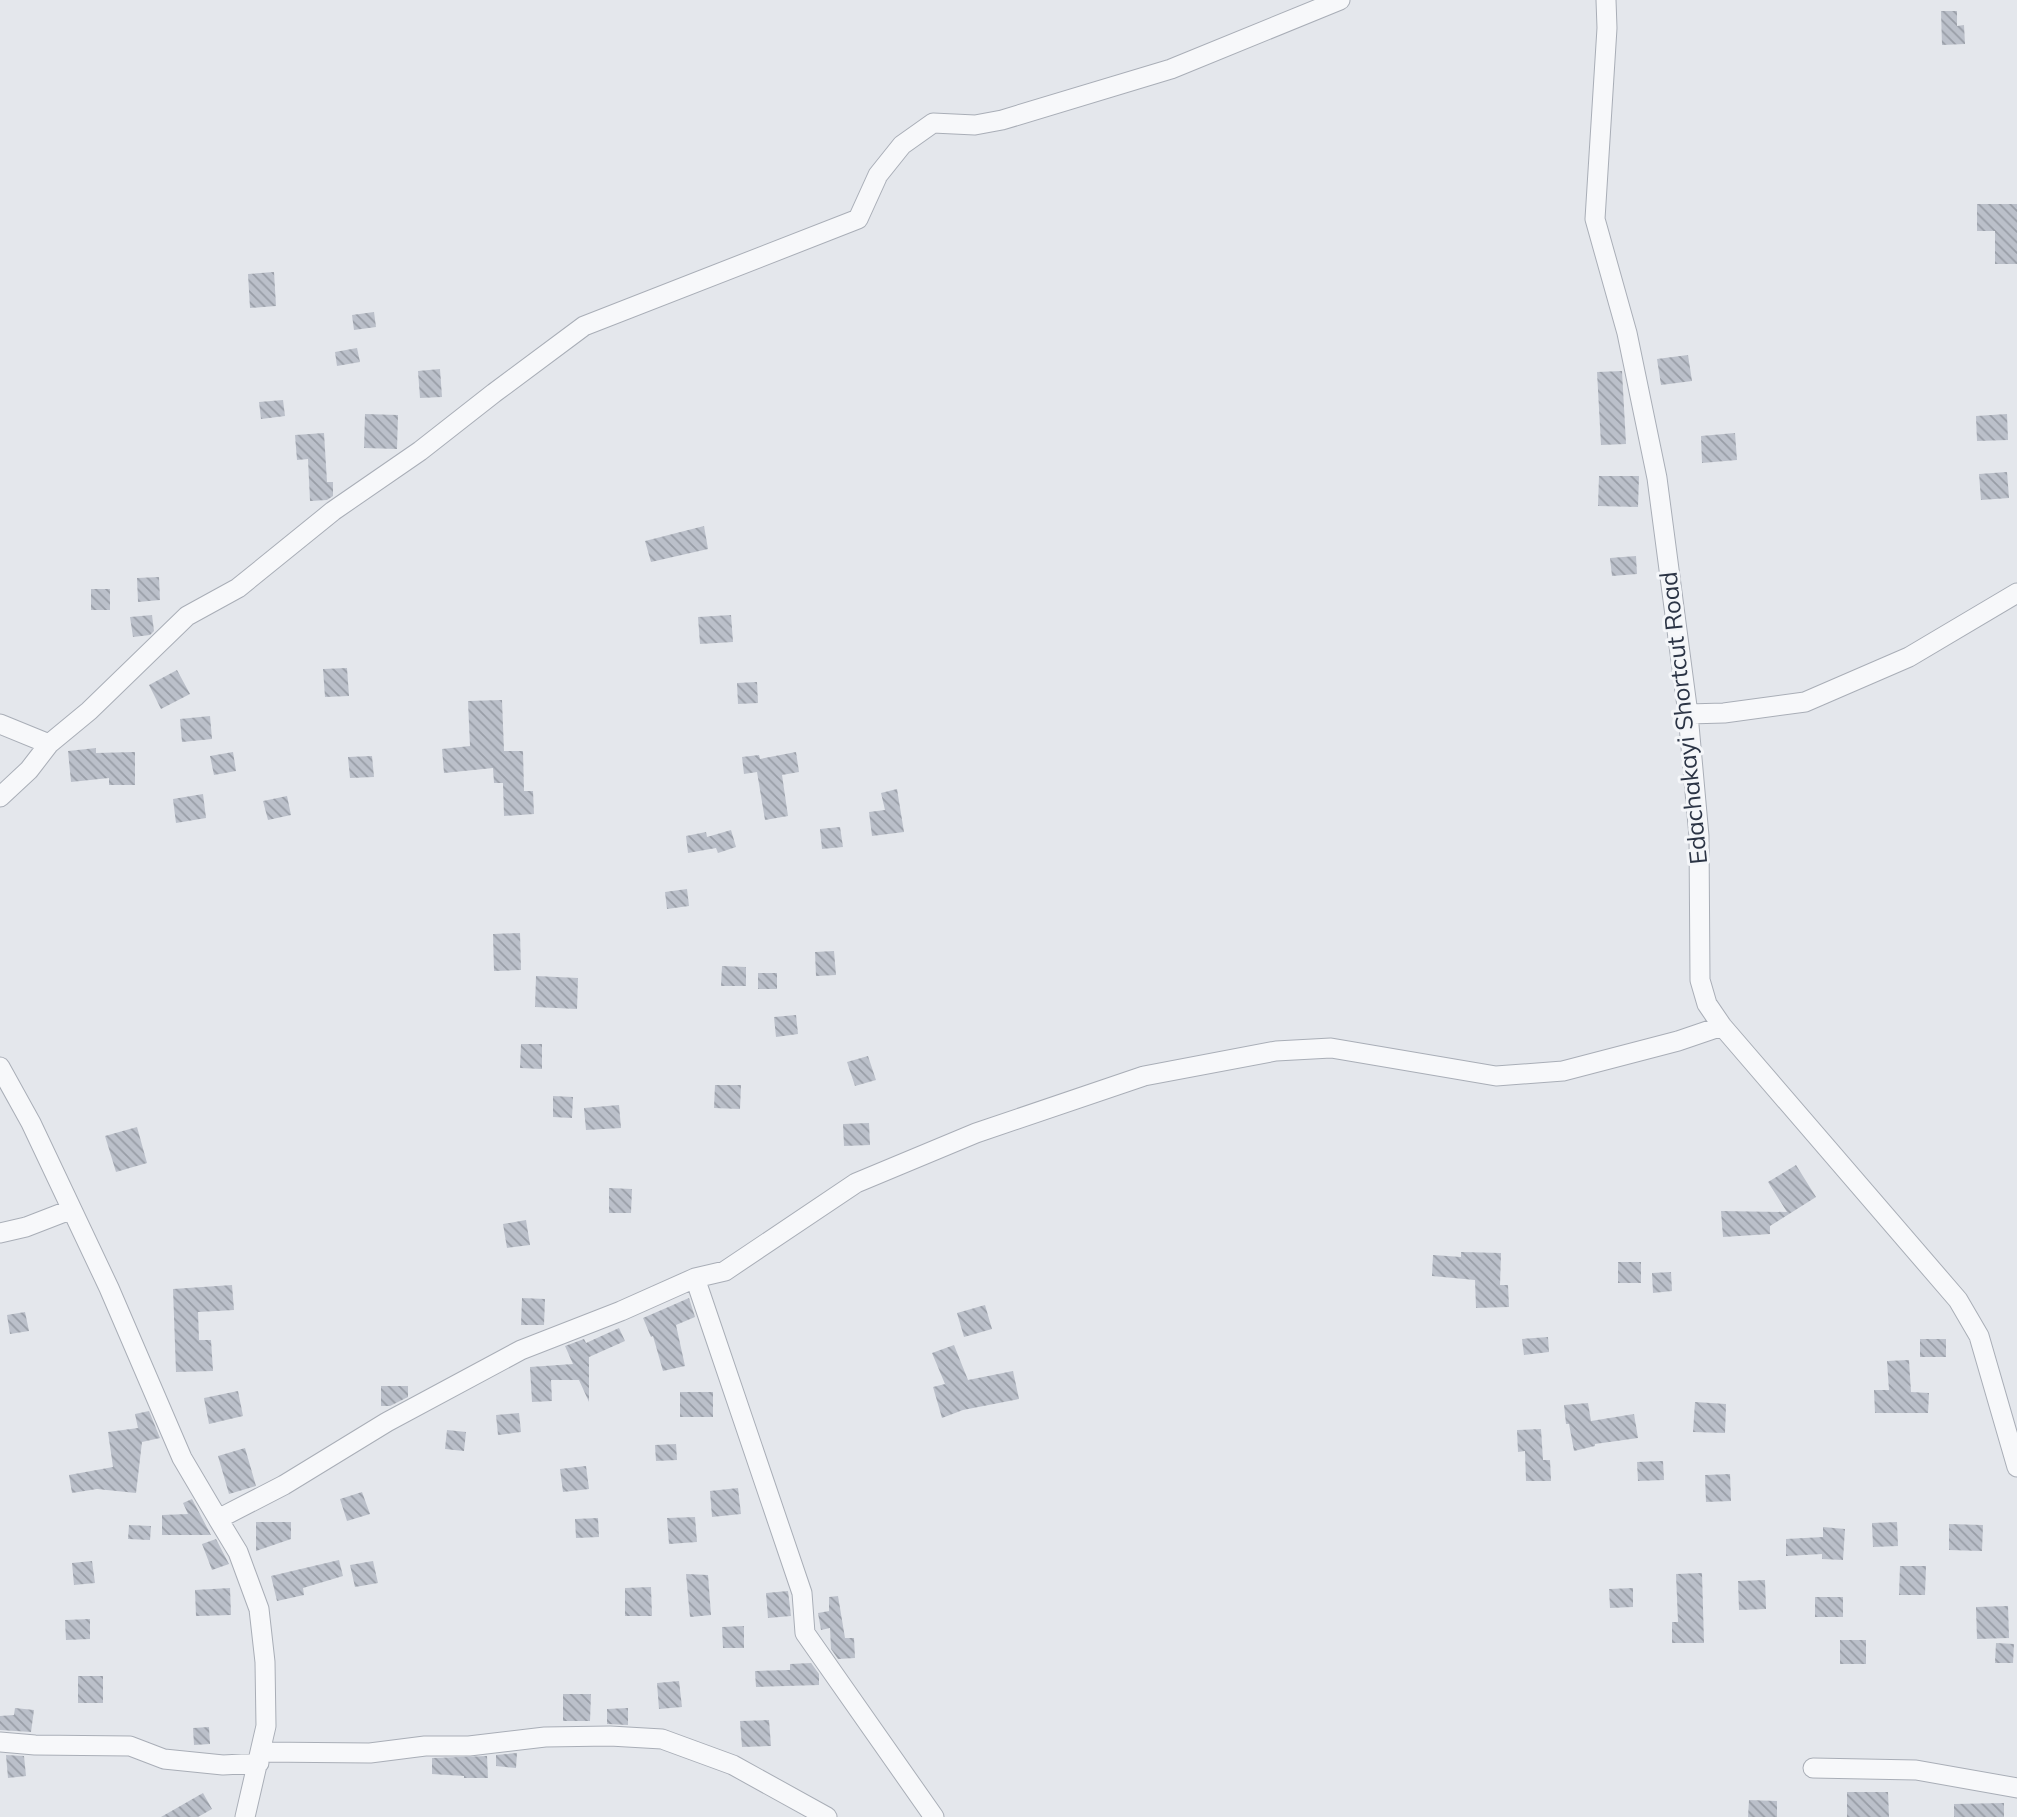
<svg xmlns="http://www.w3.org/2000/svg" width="2017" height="1817" font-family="Mulish,sans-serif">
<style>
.building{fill:url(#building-back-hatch)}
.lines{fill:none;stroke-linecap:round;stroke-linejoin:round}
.minor-casing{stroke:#a9aeb7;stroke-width:21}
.minor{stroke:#f7f8fa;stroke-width:19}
.labels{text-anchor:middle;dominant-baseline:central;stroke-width:6;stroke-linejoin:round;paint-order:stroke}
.street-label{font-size:24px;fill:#2b3445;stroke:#f4f6f9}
</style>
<defs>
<pattern id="building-back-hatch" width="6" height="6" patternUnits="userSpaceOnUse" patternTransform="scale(1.75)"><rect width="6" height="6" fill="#bbc0ca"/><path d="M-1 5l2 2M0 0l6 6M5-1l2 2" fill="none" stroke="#989da6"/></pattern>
</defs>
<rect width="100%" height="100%" fill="#e4e7ec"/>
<!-- building -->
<path class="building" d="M1941 11H1957V26L1964 25 1965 44 1942 45Z
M1977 204H2017V264H1995V231H1977Z
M274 272 276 306 250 308 248 274Z
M374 312 376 327 354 330 352 315Z
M357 348 360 362 337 366 335 352Z
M1688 355 1692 381 1661 385 1657 359Z
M440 369 442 397 420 398 418 371Z
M1622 371 1626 444 1601 445 1597 372Z
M283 400 285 416 261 419 259 402Z
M365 414 398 415 397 449 364 448Z
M2007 414 2008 440 1977 441 1976 416Z
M324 433 327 482H333V496L327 500 310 501 308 459 297 460 295 435Z
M1735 433 1737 460 1702 463 1701 436Z
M2007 472 2009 498 1981 500 1979 474Z
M1599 476H1639L1638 507 1598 506Z
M704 526 708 549 651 562 645 541Z
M1636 556 1637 574 1612 576 1610 558Z
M159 577 160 600 138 602 137 578Z
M91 589H110V610H91Z
M152 615 154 631 150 635 133 637 130 617Z
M731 615 733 642 700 644 698 617Z
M347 668 349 696 325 697 323 669Z
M177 670 190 694 161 709 149 685Z
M757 682 758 703 738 704 737 683Z
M502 700 504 751H523L524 791H533L534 814 504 816 503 783H494L493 768 444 773 442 749 470 746 468 701Z
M210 716 212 739 182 742 180 719Z
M96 748V753L135 752V785H109V778L71 782 68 751Z
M233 752 236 771 214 775 210 756Z
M796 752 799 772 782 775 788 816 765 820 757 772 744 774 742 757 759 755 760 759Z
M372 756 374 777 350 778 348 757Z
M897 789 904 832 872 836 869 812 885 810 881 793Z
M203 794 206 818 176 823 173 799Z
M287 796 291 815 268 820 263 801Z
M840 827 843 847 822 849 820 829Z
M731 830 736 847 718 853 716 848 688 853 686 836 706 832 707 837Z
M687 889 689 906 667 909 665 892Z
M520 933 521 970 494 971 493 934Z
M834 951 836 975 816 976 815 952Z
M722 966 746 967V986H721Z
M758 973H777V989H758Z
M536 976 578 978 577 1009 535 1007Z
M796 1015 798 1034 776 1037 774 1017Z
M521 1044H542V1069L520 1068Z
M868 1056 876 1080 855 1086 847 1062Z
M715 1085H741L740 1109 714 1108Z
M553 1096 573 1097 572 1118 553 1117Z
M619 1105 621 1128 586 1130 584 1108Z
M869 1123 870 1145 844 1146 843 1124Z
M137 1127 147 1163 116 1172 105 1136Z
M1796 1165 1816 1197 1770 1226V1234L1723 1237 1721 1211 1787 1212 1768 1182Z
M609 1188 632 1189 631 1213H609Z
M526 1220 530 1245 507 1248 503 1224Z
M1461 1252 1501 1253 1500 1285H1508L1509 1307 1476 1308 1475 1280 1432 1276 1433 1255 1461 1257Z
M1618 1262H1641V1283H1618Z
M1671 1272 1672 1291 1653 1293 1652 1273Z
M232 1285 234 1310 198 1312 199 1340H211L213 1371 176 1372 173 1289Z
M522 1298 545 1299 544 1325H521Z
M689 1298 695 1317 676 1325 685 1366 663 1371 653 1336 651 1337 643 1318Z
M985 1305 992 1329 964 1337 957 1313Z
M25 1312 29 1331 10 1334 7 1315Z
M619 1328 625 1341 589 1357V1402L579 1380H551L552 1401 532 1402 530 1367 573 1364 565 1346 584 1339 586 1343Z
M1548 1337 1549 1352 1524 1355 1522 1339Z
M1920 1339H1946V1357H1920Z
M954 1345 968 1380 1013 1371 1019 1399 963 1410 942 1418 933 1387 945 1384 932 1353Z
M1909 1360 1911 1392 1929 1393 1928 1413H1875L1874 1390H1889L1887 1361Z
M381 1386H408V1397L390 1406H381Z
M238 1391 243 1416 209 1424 204 1398Z
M680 1392H713V1417H680Z
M1695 1402 1726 1404 1725 1433 1693 1432Z
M1588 1403 1591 1421 1634 1414 1638 1438 1595 1444V1446L1574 1451 1569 1424H1566L1564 1405Z
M149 1411 160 1438 142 1442 136 1493 97 1489 72 1493 69 1475 113 1467 108 1432 138 1428 135 1414Z
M519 1413 521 1432 498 1435 496 1415Z
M1541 1429 1543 1460H1550L1551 1481H1526L1525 1451 1518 1452 1517 1430Z
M447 1430 466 1432 464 1451 445 1449Z
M676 1444 677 1460 656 1461 655 1445Z
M245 1448 256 1486 229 1494 218 1456Z
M1663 1461 1664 1480 1638 1481 1637 1462Z
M586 1466 589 1489 563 1492 560 1469Z
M1730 1474 1731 1501 1706 1502 1705 1475Z
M738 1488 741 1514 712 1517 710 1491Z
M362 1492 370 1514 347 1521 340 1499Z
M192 1499 211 1535H162V1515L188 1514 183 1503Z
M695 1517 697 1542 669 1544 667 1518Z
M598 1518 599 1537 576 1538 575 1519Z
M256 1522H291V1539L256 1551Z
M1897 1522 1898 1546 1873 1547 1872 1523Z
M1949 1524 1983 1525 1982 1551 1949 1550Z
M129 1525 151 1526 150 1540 128 1539Z
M1823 1527 1845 1529 1843 1560 1822 1559V1554L1786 1556V1539L1823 1537Z
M216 1539 229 1564 212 1570 202 1544Z
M339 1560 343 1576 303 1588 304 1595 277 1601 271 1576Z
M92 1561 95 1583 74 1585 72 1563Z
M373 1561 378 1583 355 1587 350 1565Z
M1900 1566H1926L1925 1595H1899Z
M1702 1573 1704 1643H1672V1622H1678L1676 1574Z
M686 1574 708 1575 711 1615 690 1617Z
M1765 1580 1766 1609 1739 1610 1738 1581Z
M651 1587 652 1616H625V1588Z
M230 1588 231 1615 196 1616 195 1590Z
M1633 1588V1607L1610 1608 1609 1589Z
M788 1591 791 1616 768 1618 766 1593Z
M838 1596 845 1638H854L855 1658 838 1659 831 1649 830 1628 821 1630 818 1613 829 1611V1597Z
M1815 1597H1843V1617H1815Z
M2008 1606 2009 1638 1977 1639 1976 1607Z
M90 1619V1639L66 1640 65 1620Z
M744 1626V1648H723L722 1627Z
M1840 1640H1866V1664H1840Z
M1996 1643 2014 1644 2013 1663H1995Z
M811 1663 819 1674V1685L756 1687 755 1671 790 1670V1664Z
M78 1676H103V1703H78Z
M679 1681 682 1707 659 1709 657 1683Z
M563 1694H591L590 1721H563Z
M15 1708 34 1710 31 1732 0 1730V1716L14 1715Z
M628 1708V1725L607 1724V1709Z
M769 1720 771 1746 742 1747 740 1721Z
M209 1727 210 1744 194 1745 193 1728Z
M517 1753 516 1768 496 1766V1755Z
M6 1755 24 1756 26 1776 8 1778Z
M487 1756 488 1778H464V1776L432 1774V1758Z
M1847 1792H1888L1889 1817H1847Z
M203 1793 212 1809 198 1817H161Z
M1749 1800 1777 1801V1817H1748Z
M2004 1803V1817H1954V1804Z"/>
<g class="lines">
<!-- minor casing -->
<g class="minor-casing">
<path id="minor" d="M1606 0 1607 28 1595 219 1627 333 1657 478 1688 714 1699 836 1700 980 1707 1004 1722 1026 1958 1300 1979 1336 2017 1467
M1688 714 1724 713 1805 702 1909 657 2017 593
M0 724 49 744 29 770 0 797
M49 744 89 711 187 616 238 588 333 511 420 451 494 393 584 326 858 219 878 175 902 145 933 123 975 125 1002 120 1171 69 1340 0
M0 1067 31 1123 109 1288 182 1458 218 1519
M0 1233 26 1227 70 1210
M695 1278 802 1593 805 1633 934 1817
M0 1742 35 1745 130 1746 164 1759 223 1765 259 1763
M261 1752 370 1753 425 1746H469L545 1737 610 1736 662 1739 733 1765 827 1817
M1813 1768 1916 1770 2017 1788
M245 1817 266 1726 265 1662 259 1609 238 1552 218 1519 284 1485 387 1422 521 1350 621 1311 695 1278 725 1271 856 1183 976 1133 1144 1076 1276 1051 1331 1048 1496 1076 1563 1071 1678 1041 1722 1026"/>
</g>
<!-- minor -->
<use href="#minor" class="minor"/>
</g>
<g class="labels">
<!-- street labels -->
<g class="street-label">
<text transform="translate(1683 718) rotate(-96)">Edachakayi Shortcut Road</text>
</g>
</g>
</svg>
